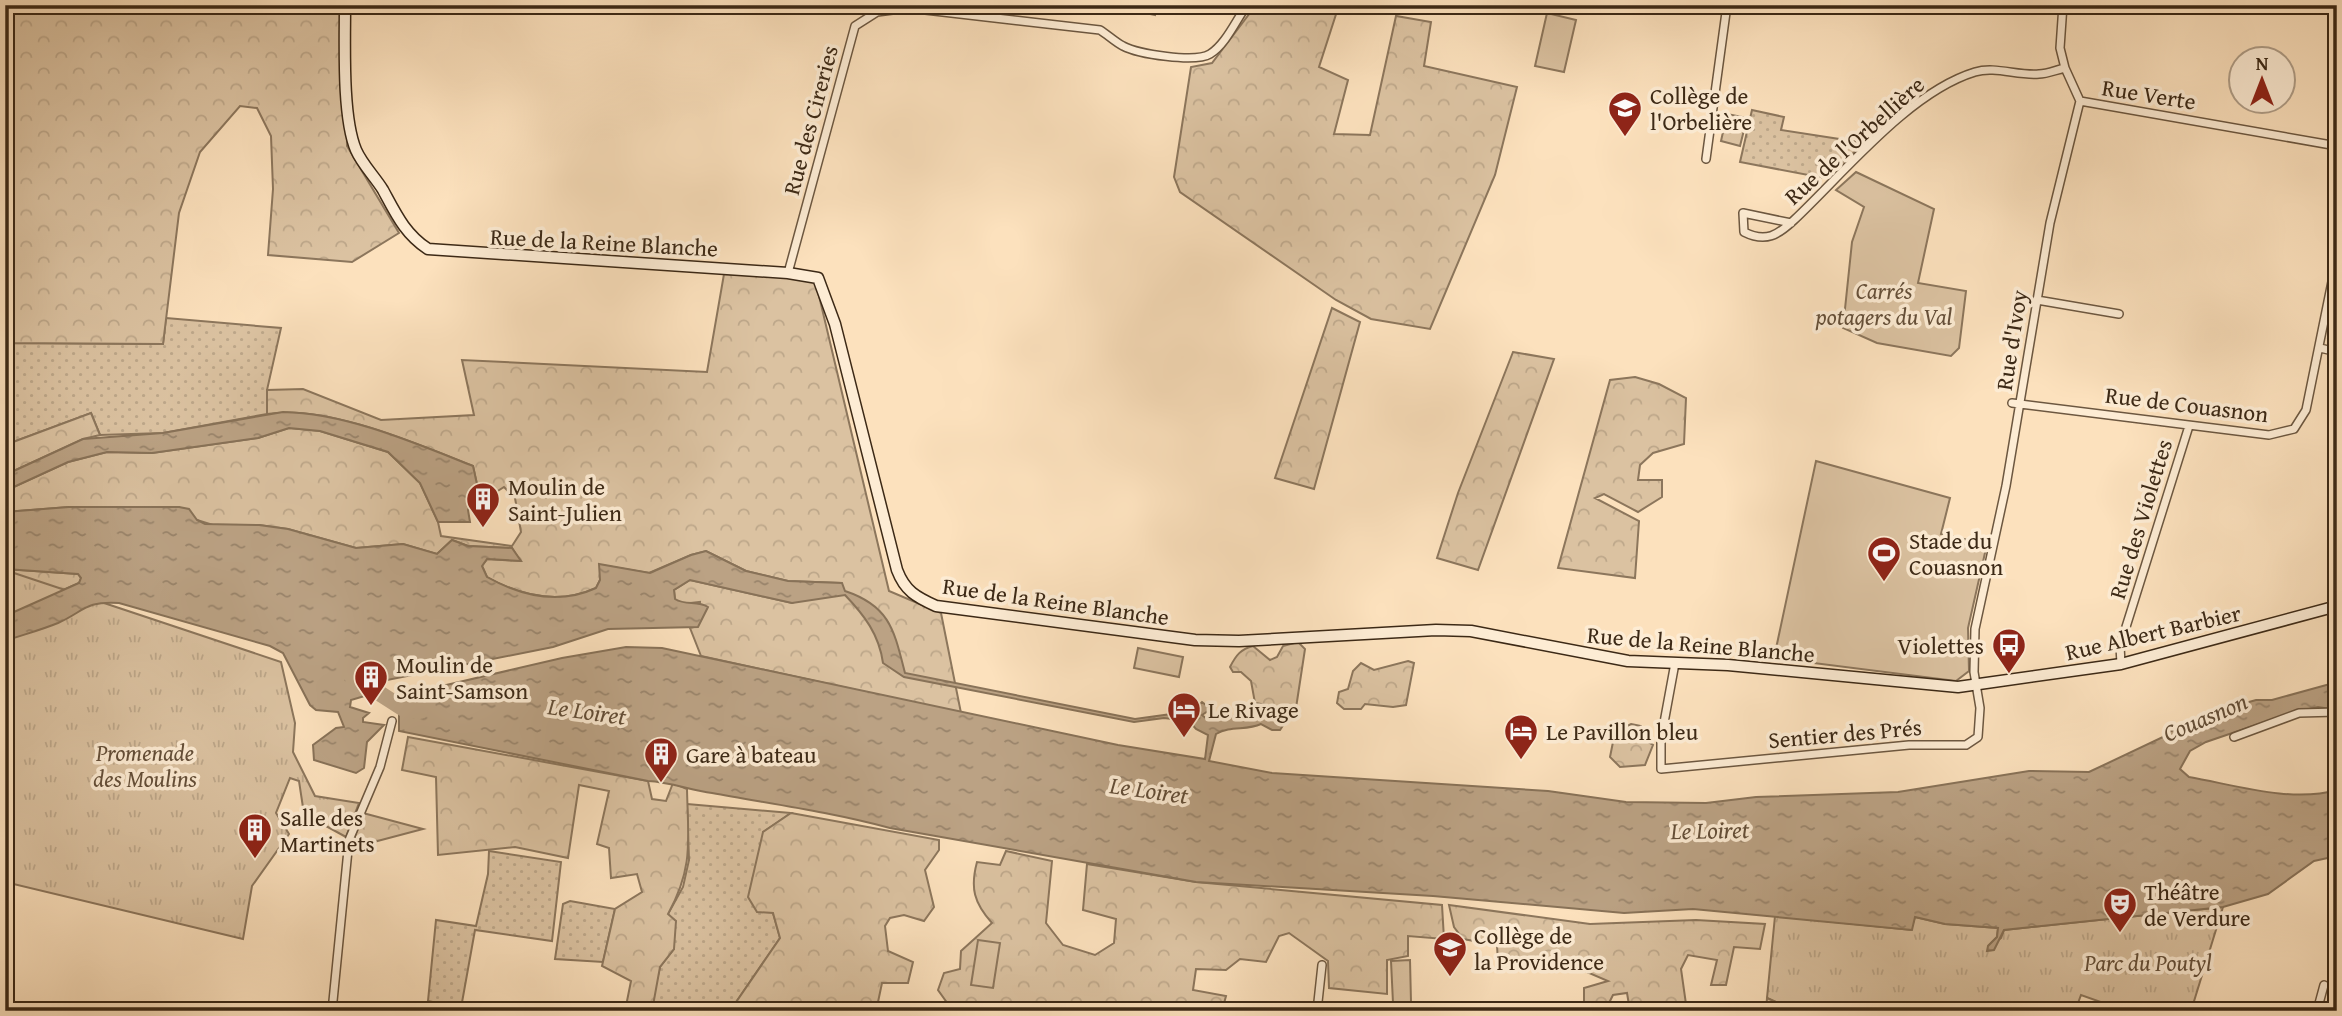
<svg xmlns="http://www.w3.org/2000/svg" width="2342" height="1016" font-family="'Gentium Book Plus',serif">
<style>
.grass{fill:url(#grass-dots);stroke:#8c765c;stroke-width:2}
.forest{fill:url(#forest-crowns);stroke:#8c765c;stroke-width:2}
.park{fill:url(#park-tufts);stroke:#8c765c;stroke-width:2}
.garden{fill:#dbc2a1;stroke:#8c765c;stroke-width:2}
.water{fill:url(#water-ripples);stroke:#887258;stroke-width:2}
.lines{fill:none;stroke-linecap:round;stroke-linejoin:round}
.river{stroke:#bba284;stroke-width:16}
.street-casing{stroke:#6c5740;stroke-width:10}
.secondary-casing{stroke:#3c2916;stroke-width:13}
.street{stroke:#fdecd4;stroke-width:7}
.secondary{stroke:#fdecd4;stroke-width:10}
.labels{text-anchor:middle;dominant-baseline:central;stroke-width:7;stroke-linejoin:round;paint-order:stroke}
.street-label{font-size:23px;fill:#3c2916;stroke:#fdecd4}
.poi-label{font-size:23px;fill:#3c2916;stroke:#fdecd4;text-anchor:start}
.park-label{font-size:23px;font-style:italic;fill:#644f39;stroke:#fdecd4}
.water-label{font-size:24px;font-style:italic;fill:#624d37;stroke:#fdecd4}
</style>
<defs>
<pattern id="grass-dots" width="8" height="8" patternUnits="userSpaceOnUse" patternTransform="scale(1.75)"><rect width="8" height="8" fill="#dbc2a1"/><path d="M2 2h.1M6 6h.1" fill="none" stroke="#bda78a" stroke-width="1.8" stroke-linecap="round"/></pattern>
<pattern id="forest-crowns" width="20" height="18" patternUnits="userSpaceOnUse" patternTransform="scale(1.75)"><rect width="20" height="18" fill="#dbc2a1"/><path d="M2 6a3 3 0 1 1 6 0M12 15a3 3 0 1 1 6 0" fill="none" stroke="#bda78a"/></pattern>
<pattern id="park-tufts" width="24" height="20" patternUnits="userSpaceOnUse" patternTransform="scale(1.75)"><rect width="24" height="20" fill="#dbc2a1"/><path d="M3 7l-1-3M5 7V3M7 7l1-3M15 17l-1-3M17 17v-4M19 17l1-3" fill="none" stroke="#bda78a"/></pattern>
<pattern id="water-ripples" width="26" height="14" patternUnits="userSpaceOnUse" patternTransform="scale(1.75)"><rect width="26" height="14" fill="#bba284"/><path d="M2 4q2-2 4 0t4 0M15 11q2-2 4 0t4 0" fill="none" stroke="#99846b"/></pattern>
</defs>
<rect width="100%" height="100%" fill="#fce1bd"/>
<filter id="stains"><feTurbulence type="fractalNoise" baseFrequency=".00286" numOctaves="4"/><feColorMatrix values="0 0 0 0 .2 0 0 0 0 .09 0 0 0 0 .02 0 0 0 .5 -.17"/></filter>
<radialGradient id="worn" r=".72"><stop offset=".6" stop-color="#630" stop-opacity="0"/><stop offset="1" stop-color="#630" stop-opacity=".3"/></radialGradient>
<!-- grass -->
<path class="grass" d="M1752 110 1784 117 1781 130 1865 143 1824 178 1740 162Z
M166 318 281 328 267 390V414L163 433 100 435 91 413 5 445V343L163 344Z
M687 804 791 813 763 832 773 913 780 938 730 1011H656L657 1003 652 1001 660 967 674 949 668 914 683 887 689 860Z
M489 851 561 862 552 941 475 930 461 1008 428 1001 436 920 476 926 488 874Z
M570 901 615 909 603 962 555 959 563 904Z"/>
<!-- forest -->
<path class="forest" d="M5 5H345L347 146 399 233 352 262 268 255 273 189 271 136 257 108 240 106 200 152 179 213 163 344 5 343Z
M1108 5H1156L1155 15Z
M1256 5H1339L1319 67 1348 80 1334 134 1370 135 1396 16 1431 22 1424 66 1517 87 1495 175 1430 329 1371 319 1336 300 1180 192 1174 177 1191 67 1212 63Z
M724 274 815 279 889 591 941 613 961 713 701 656 690 628 698 626 700 602 682 604 675 600 674 590 690 580 792 603 842 583 788 581 746 571 706 551 691 555 649 573 600 565V580L596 588C559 605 521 596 487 577L482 566 487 559 520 561 512 548 468 546 452 540 437 554 403 544 356 548 288 529 259 525H213L197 520 179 507H69L5 512V491L68 462 107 452 152 453 258 438 289 428 320 431 388 452 420 483 438 522 441 536 512 546 521 532 515 498 504 487 468 510 478 489 473 466C417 444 326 404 267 414V390L303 389 381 420 474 415 462 360 707 372Z
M1332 308 1360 322 1314 489 1275 478Z
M1513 352 1554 359 1478 570 1437 558 1458 493Z
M1635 377 1659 384 1686 398 1684 444 1653 453 1640 465 1638 480H1662V497L1638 512 1604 494 1595 498 1639 521 1635 578 1558 568 1610 380Z
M91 413 100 435 83 439 5 475V445Z
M5 569 78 574 81 578 79 583 5 616Z
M1298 642 1305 649 1296 708 1288 712 1279 707 1255 703 1251 681 1241 672H1233L1230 667C1236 655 1241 649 1253 646L1270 660 1277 657 1283 646Z
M1408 661 1414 663 1406 705 1393 707 1365 704 1361 709H1344L1337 703 1339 692 1348 689 1353 671 1361 663 1374 670Z
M1631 724 1641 726 1640 737 1653 745 1645 765 1620 767 1610 757 1615 732Z
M408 737 648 781 652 799 666 801 673 783 687 789C688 840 694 867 668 914L676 921 674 949 660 967 652 1011H625L631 981 602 966 615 909 642 892 637 874 611 878 609 848 597 844 609 791 579 785 568 858 515 847 438 855 436 777 402 770Z
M363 813 423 829 351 848Z
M791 813 939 840V850L925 870 934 907 924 921 904 915 890 918 885 926 888 951 913 962 908 983H882L878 1002 887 1011H730L780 938 773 913 757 912 748 897 763 832Z
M1006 851 1052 861 1046 923 1063 945 1095 955 1114 943 1116 919 1083 910 1087 864 1196 882 1442 905 1444 939 1408 936V956L1387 960V994L1329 988 1328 961 1289 933 1279 936 1266 962 1240 959 1226 970 1196 969 1193 990 1226 996 1222 1011H953L938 990 944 973 960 969 961 951 992 923C974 903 970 888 977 862L1000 865Z
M1449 905 1590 924 1696 920 1765 924 1760 949 1734 947 1726 985H1711L1717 960 1688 955 1681 969 1687 1011H1630L1627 993 1613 995 1605 1011H1584V988L1608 981 1559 960 1554 967 1498 963 1497 945 1463 939 1454 927Z"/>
<!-- park -->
<path class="park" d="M2337 291V340L2328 338Z
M5 570 281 662 295 723 293 752 315 796 359 803 346 837 304 814 299 781 290 778 276 813 289 834 252 886 243 939 5 882Z
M2223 907 2191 1011H2126L2081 995 2075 1011H1796L1767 998 1775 916 1911 930 1915 917 1945 924 1998 928 1997 937 1988 946 2001 938 2004 930Z"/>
<!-- garden -->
<path class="garden" d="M1547 13 1576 20 1564 72 1535 66Z
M1727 114 1747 118 1740 146 1721 141Z
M1856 172 1934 209 1918 283 1966 291 1959 348 1951 356 1877 343 1843 328 1852 242 1864 207 1836 190Z
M1816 461 1950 498 1941 534 1987 544 1968 628 1969 671 1956 681 1774 658Z
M1138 648 1183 657 1179 677 1134 668Z
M978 940 1000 943 993 988 971 985Z
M1410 960 1411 1002 1393 1003 1391 961Z
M1767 998 1796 1011H1766Z"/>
<!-- water -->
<path class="water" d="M283 412C346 413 415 443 473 466L478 489 468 510 470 522H438L420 483 388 452 320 431 289 428 258 438 152 453 107 452 68 462 5 491V475L83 439 163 433Z
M69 507H179L189 509 197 520 205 524 259 525 288 529 356 548 403 544 437 554 452 540 468 546 512 548 521 561 487 559 482 566 487 577C521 596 559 605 596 588L600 580 599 564 650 573 691 555 706 551 746 571 788 581 842 583 845 591C890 606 894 630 905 673L1135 719 1193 711 1202 702 1211 709 1202 715 1207 719 1232 717 1247 707H1263L1278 713 1286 721 1280 730H1272L1261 724C1246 731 1231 725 1216 734L1209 761 1272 773 1548 791 1626 802 1706 803 1756 797 1898 792 2029 771 2089 772 2163 737 2165 733 2238 709V705L2256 700H2272L2337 682V710L2318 707 2291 713 2206 742 2190 751 2180 769 2189 777C2235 785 2291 803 2337 790V856L2314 861 2268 894 2223 907 2004 930 1994 950 1987 951 1988 946 1997 937 1998 928 1945 924 1915 917 1912 930 1693 909 1624 913 1433 896 1196 882 890 828C831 812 772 804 712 793 690 790 670 782 648 781L399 731V696L562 658 626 647 662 648 1118 745 1205 759 1208 735 1196 729 1189 721 1164 718 1134 722 904 677 883 663C879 634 864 615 845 595L792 603 690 580 674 590 675 599C686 606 697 600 708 607L698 627 608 629 553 647 367 684 368 695 351 700 350 707 369 713 363 718V722L384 725 367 742 364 768 356 773 314 760 313 745 336 728 344 727 338 712 316 710 310 705 283 653 270 646 119 603C84 601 85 611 58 623 41 630 22 635 5 641V616L79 583 81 578 78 574 5 569V512Z"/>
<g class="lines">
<!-- river -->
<path class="river" d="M351 675 404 709 420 711"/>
<!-- street casing -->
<g class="street-casing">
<path id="street" d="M2049 5 2062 8
M2080 101 2337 146
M1706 159 1727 5
M1791 223 1743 213 1744 232C1766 243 1778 235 1794 220 1844 173 1909 92 1975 72 1995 66 2018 76 2039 74 2047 74 2056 70 2065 68
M788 273 855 26 877 12 908 8 1100 30C1108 35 1115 42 1123 46 1138 54 1195 63 1210 54 1226 44 1236 20 1247 5
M2037 300 2119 314
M2320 348 2337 352
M2012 403 2269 435 2294 429 2306 410 2337 257
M1675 663 1661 739V769L1909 745H1966L1978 737 1980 708 1974 672 1975 629 2006 486 2050 223 2080 101 2065 68 2060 48 2063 5
M2121 664 2120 646 2189 426
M2234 737 2299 713 2337 712
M332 1011 349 840 380 767 392 721
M1317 1011 1322 965
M2317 1011 2324 985"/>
</g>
<!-- secondary casing -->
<g class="secondary-casing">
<path id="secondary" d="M345 5C345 43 342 117 356 150 362 164 375 177 383 190 396 214 405 234 428 249L788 273 818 278 835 324 897 570C905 591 916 597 936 606L1195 640 1239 641 1436 630 1471 631 1628 661 1728 665 1958 687 2121 664 2337 606
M5 1007 23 1011"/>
</g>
<!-- street -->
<use href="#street" class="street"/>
<!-- secondary -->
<use href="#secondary" class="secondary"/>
</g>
<!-- icons -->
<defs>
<g id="school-pin" transform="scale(1.75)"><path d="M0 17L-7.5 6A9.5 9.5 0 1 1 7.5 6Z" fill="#8f2418" stroke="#fdecd4"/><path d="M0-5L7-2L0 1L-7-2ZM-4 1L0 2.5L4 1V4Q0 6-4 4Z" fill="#fff"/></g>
<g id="building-pin" transform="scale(1.75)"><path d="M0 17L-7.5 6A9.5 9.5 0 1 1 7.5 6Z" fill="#8f2418" stroke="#fdecd4"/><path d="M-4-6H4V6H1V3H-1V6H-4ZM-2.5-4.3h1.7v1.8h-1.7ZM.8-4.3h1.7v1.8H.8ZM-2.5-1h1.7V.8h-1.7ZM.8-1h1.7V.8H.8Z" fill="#fff"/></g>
<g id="stadium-pin" transform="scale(1.75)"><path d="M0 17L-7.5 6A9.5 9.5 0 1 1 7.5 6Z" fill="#8f2418" stroke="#fdecd4"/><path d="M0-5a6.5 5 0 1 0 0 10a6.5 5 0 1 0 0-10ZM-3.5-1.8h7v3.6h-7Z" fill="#fff"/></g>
<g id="bus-pin" transform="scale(1.75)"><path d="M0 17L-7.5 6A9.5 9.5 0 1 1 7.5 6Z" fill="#8f2418" stroke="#fdecd4"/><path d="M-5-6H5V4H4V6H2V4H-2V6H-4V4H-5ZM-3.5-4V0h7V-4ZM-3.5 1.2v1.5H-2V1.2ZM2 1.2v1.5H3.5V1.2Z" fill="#fff"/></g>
<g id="hotel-pin" transform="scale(1.75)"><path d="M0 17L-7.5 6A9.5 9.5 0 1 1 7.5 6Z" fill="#8f2418" stroke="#fdecd4"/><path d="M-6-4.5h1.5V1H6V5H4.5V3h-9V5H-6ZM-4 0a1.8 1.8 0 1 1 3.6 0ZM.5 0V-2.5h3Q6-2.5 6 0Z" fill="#fff"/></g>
<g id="theatre-pin" transform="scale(1.75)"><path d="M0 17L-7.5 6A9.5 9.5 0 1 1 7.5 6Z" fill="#8f2418" stroke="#fdecd4"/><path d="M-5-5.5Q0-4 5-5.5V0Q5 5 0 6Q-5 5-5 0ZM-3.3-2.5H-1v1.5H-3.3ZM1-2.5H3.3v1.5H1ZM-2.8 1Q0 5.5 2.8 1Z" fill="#fff"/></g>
</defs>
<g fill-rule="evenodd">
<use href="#school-pin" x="1625" y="108"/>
<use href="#building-pin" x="483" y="499"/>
<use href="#stadium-pin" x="1884" y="553"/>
<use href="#bus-pin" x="2009" y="645"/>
<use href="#building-pin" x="371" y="677"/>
<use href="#hotel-pin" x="1184" y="709"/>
<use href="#hotel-pin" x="1521" y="731"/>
<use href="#building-pin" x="661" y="754"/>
<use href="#building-pin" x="255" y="830"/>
<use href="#theatre-pin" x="2120" y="904"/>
<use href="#school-pin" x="1450" y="948"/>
</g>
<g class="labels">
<!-- street labels -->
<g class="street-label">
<text transform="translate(2149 94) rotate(9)">Rue Verte</text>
<text transform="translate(810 120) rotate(-75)">Rue des Cireries</text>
<text transform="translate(1854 140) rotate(-42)">Rue de l'Orbellière</text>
<text transform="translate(604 242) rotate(3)">Rue de la Reine Blanche</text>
<text transform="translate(2011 340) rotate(-81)">Rue d'Ivoy</text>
<text transform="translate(2187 404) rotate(7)">Rue de Couasnon</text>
<text transform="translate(2140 519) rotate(-73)">Rue des Violettes</text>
<text transform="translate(1056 601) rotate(8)">Rue de la Reine Blanche</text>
<text transform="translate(2153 632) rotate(-13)">Rue Albert Barbier</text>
<text transform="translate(1701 644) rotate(5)">Rue de la Reine Blanche</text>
<text transform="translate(1845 733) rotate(-5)">Sentier des Prés</text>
</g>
<!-- poi labels -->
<g class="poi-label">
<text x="1650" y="95">Collège de<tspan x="1650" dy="26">l'Orbelière</tspan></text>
<text x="508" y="486">Moulin de<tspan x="508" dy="26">Saint-Julien</tspan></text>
<text x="1909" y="540">Stade du<tspan x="1909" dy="26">Couasnon</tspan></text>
<text x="1984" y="645" text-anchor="end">Violettes</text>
<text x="396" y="664">Moulin de<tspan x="396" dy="26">Saint-Samson</tspan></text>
<text x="1208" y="709">Le Rivage</text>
<text x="1546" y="731">Le Pavillon bleu</text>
<text x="686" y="754">Gare à bateau</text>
<text x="280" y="817">Salle des<tspan x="280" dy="26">Martinets</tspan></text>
<text x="2144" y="891">Théâtre<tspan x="2144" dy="26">de Verdure</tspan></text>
<text x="1474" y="935">Collège de<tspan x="1474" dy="26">la Providence</tspan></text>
</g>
<!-- park labels -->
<g class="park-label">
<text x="1884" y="290">Carrés<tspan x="1884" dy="26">potagers du Val</tspan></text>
<text x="145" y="752">Promenade<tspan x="145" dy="26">des Moulins</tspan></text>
<text x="2148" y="962">Parc du Poutyl</text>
</g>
<!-- water labels -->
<g class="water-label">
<text transform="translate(587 711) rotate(8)">Le Loiret</text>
<text transform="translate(2205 717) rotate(-23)">Couasnon</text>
<text transform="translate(1149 790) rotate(8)">Le Loiret</text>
<text transform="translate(1710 830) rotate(-1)">Le Loiret</text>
</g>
</g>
<!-- margin -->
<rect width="2342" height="1016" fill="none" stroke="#fce1bd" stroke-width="28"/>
<rect x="7" y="7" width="2328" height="1002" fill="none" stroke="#3c2916" stroke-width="3.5"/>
<rect x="14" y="14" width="2314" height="988" fill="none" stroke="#3c2916" stroke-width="2"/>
<!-- north arrow -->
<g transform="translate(2262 80)"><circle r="33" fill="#fdecd4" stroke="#b09e88" stroke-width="2"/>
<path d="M0-5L12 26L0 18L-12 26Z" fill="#8f2418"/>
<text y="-10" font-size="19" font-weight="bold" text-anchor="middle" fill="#3c2916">N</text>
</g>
<rect width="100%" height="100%" filter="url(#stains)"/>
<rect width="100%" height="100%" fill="url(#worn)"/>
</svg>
